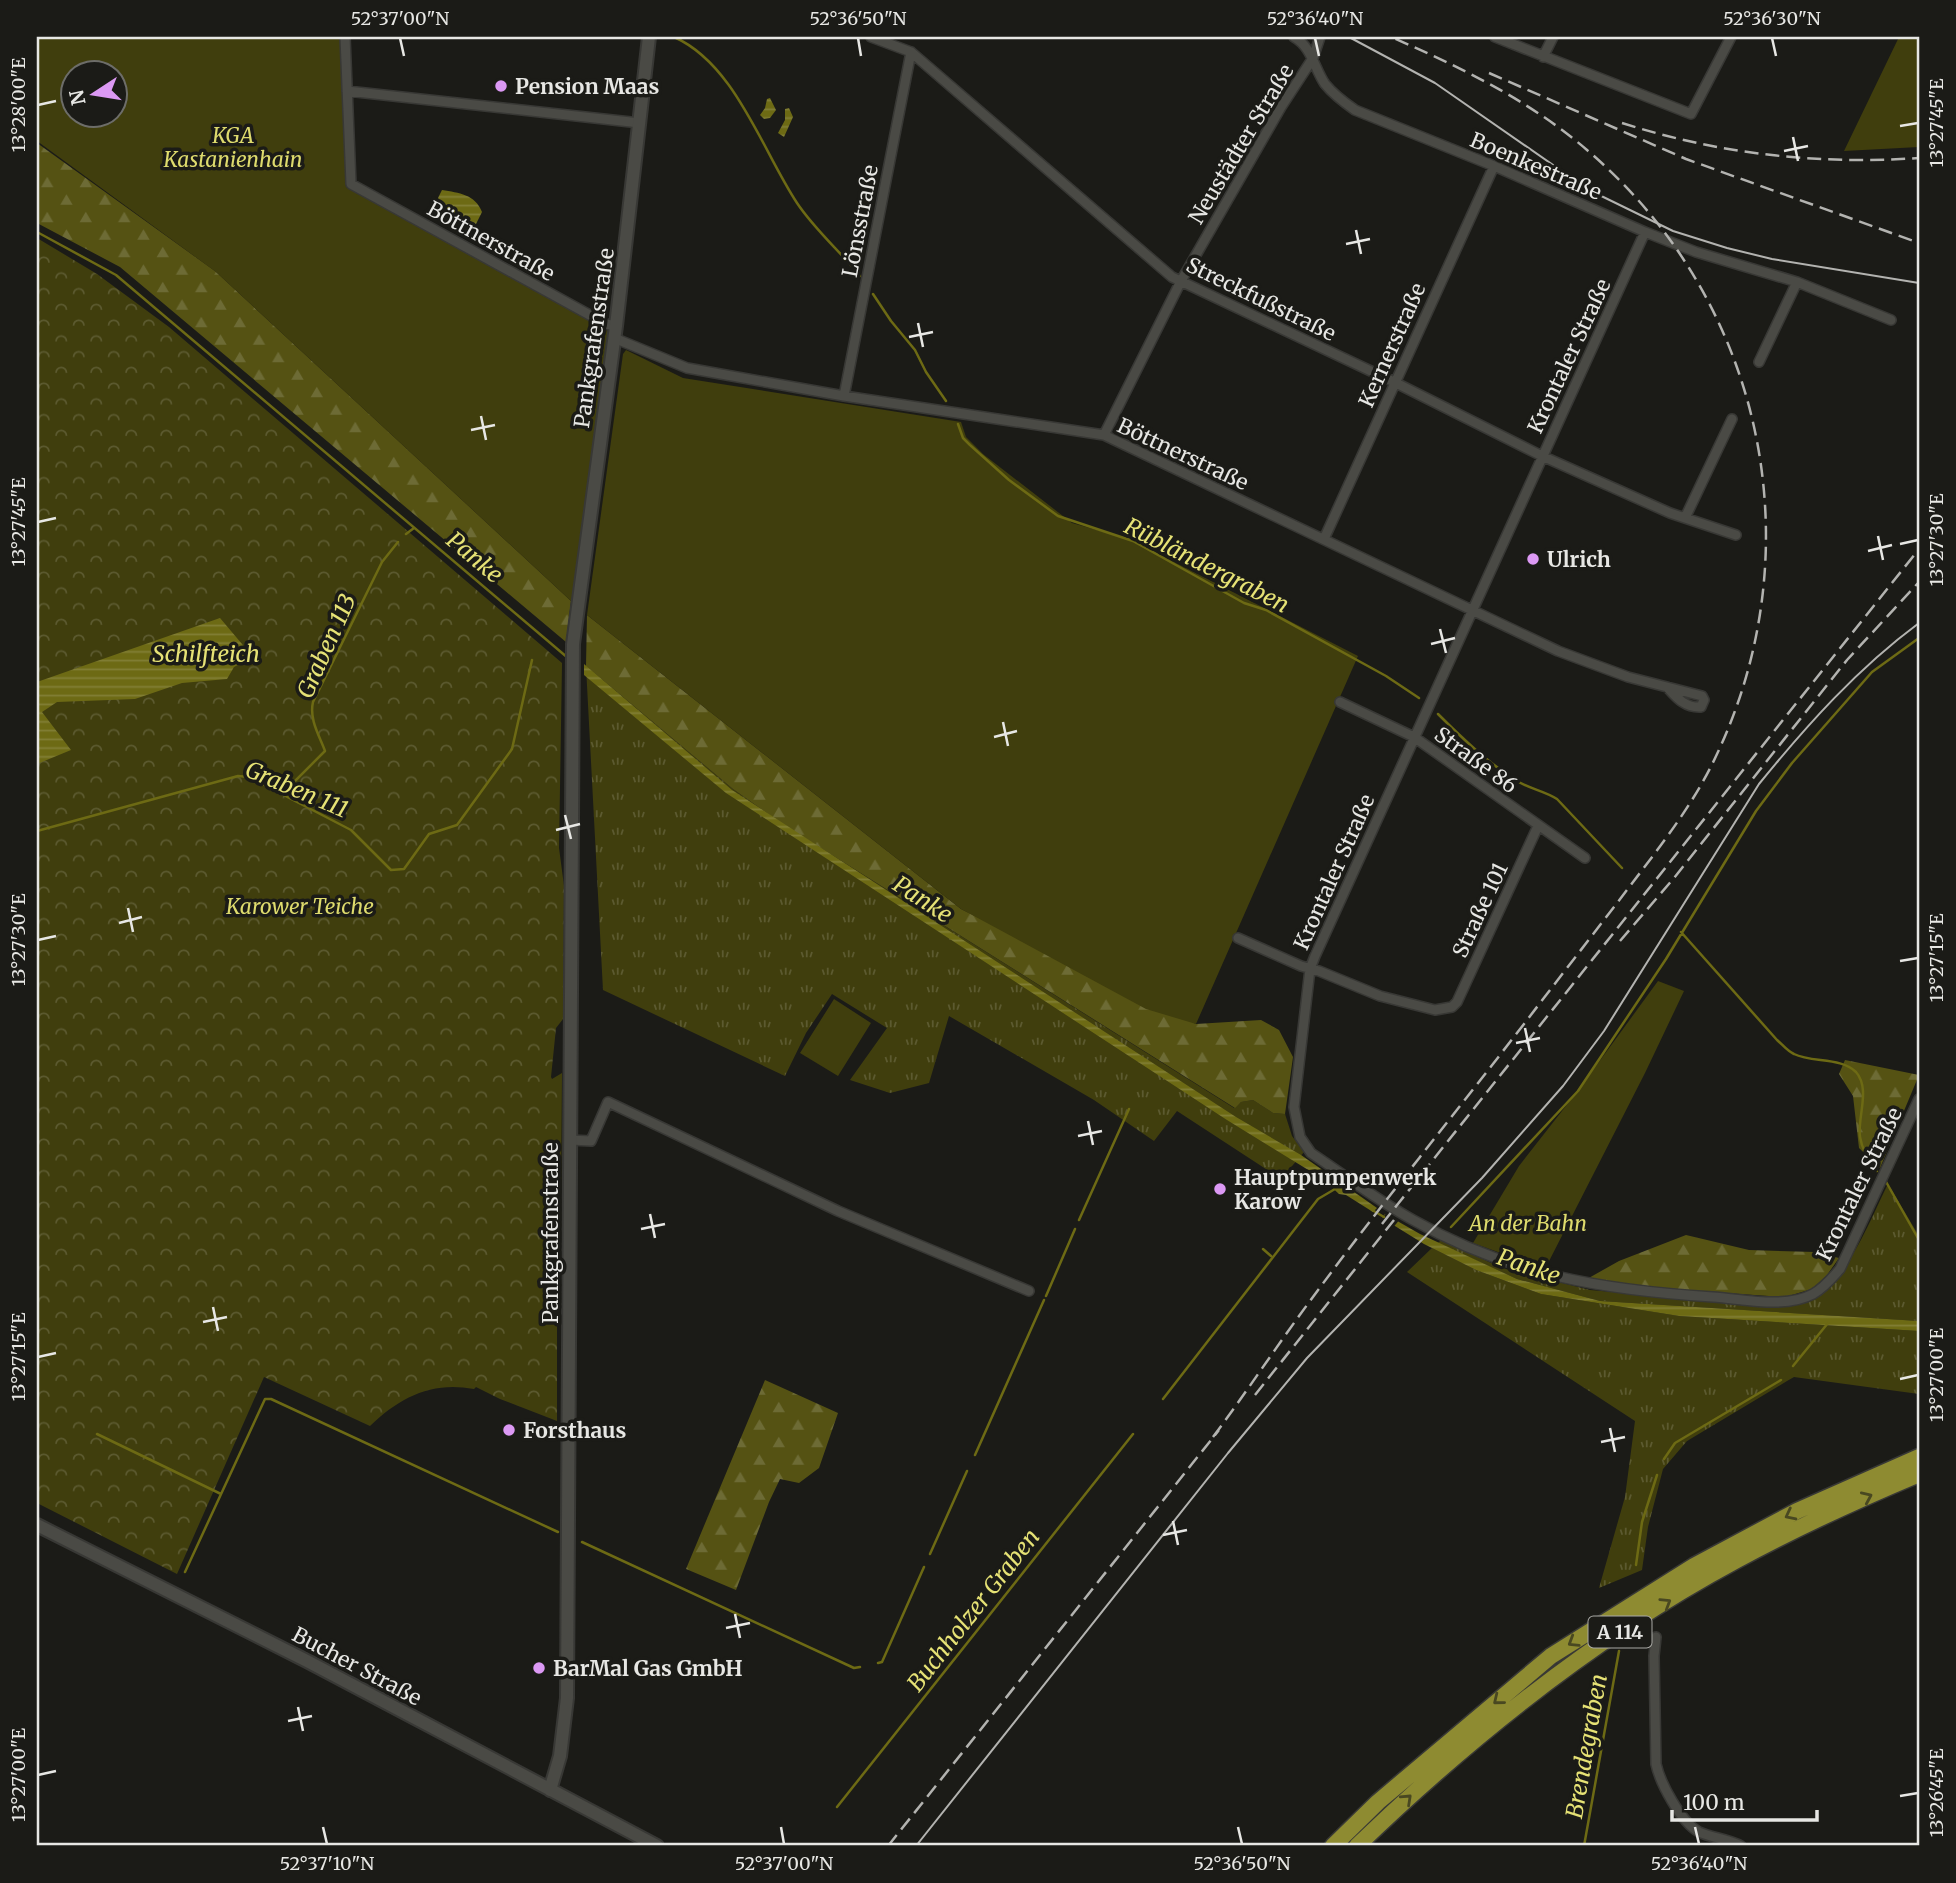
<svg xmlns="http://www.w3.org/2000/svg" width="1956" height="1883" font-family="Merriweather,serif">
<style>
.grass{fill:url(#grass-tufts)}
.forest{fill:url(#forest-firs)}
.park{fill:url(#park-crowns)}
.garden{fill:#403e0d;fill-rule:evenodd}
.water{fill:url(#water-rules)}
.pier{fill:#1b1b17}
.lines{fill:none;stroke-linecap:round;stroke-linejoin:round}
.stream{stroke:#6d6a14;stroke-width:2.5}
.minor-casing{stroke:#383835;stroke-width:12}
.secondary-casing{stroke:#383835;stroke-width:16}
.motorway-casing{stroke:#383835;stroke-width:19}
.minor{stroke:#4a4a45;stroke-width:9}
.secondary{stroke:#4a4a45;stroke-width:12}
.motorway{stroke:#8e8b31;stroke-width:16}
.tram{stroke:#b3b3b0;stroke-width:2}
.rail{stroke:#b3b3b0;stroke-width:2.5;stroke-dasharray:14 7;stroke-linecap:butt}
.oneway{stroke:#494821}
.ticks{fill:none;stroke:#e7e7e4;stroke-width:2.5}
.poi-dot{fill:#dc99f4;stroke:#1b1b17;stroke-width:2.5}
.labels{text-anchor:middle;dominant-baseline:central;stroke-width:7;stroke-linejoin:round;paint-order:stroke}
.shield{fill:#1b1b17;stroke:#aaaaa6;stroke-width:2}
.shield-label{font-size:19px;font-weight:bold;fill:#e7e7e4}
.poi-label{font-size:21px;font-weight:bold;fill:#e7e7e4;stroke:#1b1b17;text-anchor:start}
.park-label{font-size:21px;font-style:italic;fill:#dedb6d;stroke:#1b1b17}
.street-label{font-size:21px;fill:#e7e7e4;stroke:#1b1b17}
.water-label{font-size:23px;font-style:italic;fill:#e6e275;stroke:#1b1b17}
.neatline{fill:none;stroke:#e7e7e4;stroke-width:2.5}
.ticks-label{font-size:18px;text-anchor:middle;fill:#e7e7e4}
</style>
<defs>
<pattern id="grass-tufts" width="24" height="20" patternUnits="userSpaceOnUse" patternTransform="scale(1.75)"><rect width="24" height="20" fill="#403e0d"/><path d="M3 7l-1-3M5 7V3M7 7l1-3M15 17l-1-3M17 17v-4M19 17l1-3" fill="none" stroke="#5c5a30"/></pattern>
<pattern id="forest-firs" width="22" height="20" patternUnits="userSpaceOnUse" patternTransform="scale(1.75)"><rect width="22" height="20" fill="#555213"/><path d="M5 1l3.5 6h-7zM16 11l3.5 6h-7z" fill="#6d6b35"/></pattern>
<pattern id="park-crowns" width="20" height="18" patternUnits="userSpaceOnUse" patternTransform="scale(1.75)"><rect width="20" height="18" fill="#403e0d"/><path d="M2 6a3 3 0 1 1 6 0M12 15a3 3 0 1 1 6 0" fill="none" stroke="#5c5a30"/></pattern>
<pattern id="water-rules" width="6" height="5" patternUnits="userSpaceOnUse" patternTransform="scale(1.75)"><rect width="6" height="5" fill="#6d6a14"/><path d="M0 2.5h6" fill="none" stroke="#827f36"/></pattern>
</defs>
<rect width="100%" height="100%" fill="#1b1b17"/>
<!-- grass -->
<path class="grass" d="M586 666 733 789 781 823 1234 1108 1241 1102 1253 1100 1273 1113 1285 1114 1292 1136 1304 1152 1281 1179 1177 1111 1154 1141 1094 1100 949 1016 929 1083 890 1093 850 1080 887 1028 832 994 806 1033 785 1076 603 990Z
M1888 1184 1919 1236V1321L1600 1301 1517 1279 1438 1243 1441 1240 1502 1268 1590 1290 1768 1306C1775 1306 1782 1307 1789 1306 1843 1298 1867 1225 1888 1184Z
M1432 1248 1476 1270 1541 1294 1679 1316 1919 1331V1394L1794 1377 1787 1381 1687 1441 1663 1469 1648 1527 1642 1570 1599 1588 1625 1497 1635 1421 1407 1272Z"/>
<!-- forest -->
<path class="forest" d="M37 143 215 271 571 601 566 642 120 267 37 223Z
M587 615 961 909 1196 1024 1261 1020 1279 1030 1293 1057 1285 1114 1273 1113 1253 1100 1241 1102 1235 1108 781 823 733 789 586 666Z
M1845 1060 1919 1075 1880 1168 1859 1148 1853 1096 1839 1074Z
M1686 1235 1749 1250 1815 1252 1839 1258 1827 1275 1812 1289 1785 1297 1624 1286 1587 1279 1619 1261Z
M765 1380 838 1413 819 1468 799 1483 780 1479 769 1502 736 1590 686 1569Z"/>
<!-- park -->
<path class="park" d="M37 238 97 274 169 327 562 663 559 848 564 886 563 1019 556 1028 551 1077 552 1079 562 1073 561 1191 557 1193V1421L500 1399 476 1387 474 1389C432 1381 400 1397 370 1426L264 1377 177 1574 37 1503Z"/>
<!-- garden -->
<path class="garden" d="M40 37H341L346 187 610 332 577 585 571 601 216 272 37 141V44ZM74 74H116V116H74Z
M1899 37H1919V147L1844 151Z
M626 350 683 378 961 422 966 437 983 454 1072 523 1129 539 1358 656 1196 1024 1146 1009 961 909 587 615 623 354Z
M1658 981 1684 991 1645 1073 1545 1269 1473 1243 1519 1166 1580 1088Z
M834 999 871 1023 838 1076 800 1053Z"/>
<!-- water -->
<path class="water" d="M770 98 776 110 770 118 764 119 760 115 765 108 767 99Z
M789 108 793 117 784 137 778 133 785 120V109Z
M442 190C459 193 475 194 482 212L473 230 467 232 436 212 435 204Z
M220 618 253 657 234 667 227 679 182 683 135 699 57 702 42 712 71 750 37 764V682Z
M584 664 732 790 1236 1117 1301 1155 1377 1208 1373 1212 1346 1195 1339 1194 1323 1179 1227 1120 726 793 584 675Z
M1385 1214 1420 1234 1517 1279 1600 1301 1919 1321V1331L1679 1316 1541 1294 1476 1270 1424 1244 1382 1218Z"/>
<!-- pier -->
<path class="pier" d="M1388 1211 1400 1219 1392 1229 1380 1221Z"/>
<g class="lines">
<!-- stream -->
<path class="stream" d="M674 37C735 64 762 150 797 203 815 230 839 250 860 276
M37 232 116 275 568 658
M873 294 891 321 915 350 926 372 946 401
M958 424 963 438 970 445 1009 480 1058 516 1133 541 1244 603 1266 610 1386 676 1419 698
M406 534 414 528
M1438 714C1462 738 1488 763 1517 781 1530 789 1545 791 1557 799L1622 868
M282 794 325 751C319 735 309 719 313 702L382 562 398 542
M37 831 238 776 249 777 351 830 391 870 404 869 429 834 457 825 512 749 532 660
M1681 932 1777 1040C1782 1044 1787 1051 1794 1054 1812 1063 1841 1057 1856 1072 1871 1089 1857 1118 1860 1137 1862 1150 1869 1161 1877 1171
M1885 1180 1919 1240
M1372 1210 1384 1217
M1079 1220 1129 1109
M1451 1227 1578 1091 1666 959 1756 811 1792 763 1872 672 1919 638
M1263 1249 1271 1256
M1046 1296 1075 1229
M1793 1366 1828 1323
M1163 1399 1318 1199 1335 1189
M97 1434 221 1494
M975 1455 1044 1300
M1664 1459 1675 1443 1781 1380
M582 1542 854 1668 860 1667
M930 1554 967 1471
M1636 1565 1642 1522 1657 1475
M185 1572 265 1399H271L558 1532
M878 1663 882 1662 924 1567
M837 1807 1133 1434
M1584 1846 1619 1651"/>
<!-- minor casing -->
<g class="minor-casing">
<path id="minor" d="M345 37 351 184 606 324 616 326
M871 37 911 52 1172 277 1394 382 1542 456 1670 513 1736 535
M1294 37C1312 47 1314 68 1325 84 1333 94 1345 103 1355 110L1494 166 1645 232 1696 252 1797 282 1891 320
M1495 37 1691 114 1731 37
M1543 57 1553 37
M347 91 640 123
M1645 232 1315 956 1310 969 1294 1107 1300 1137 1311 1153C1344 1175 1377 1200 1413 1220 1510 1275 1603 1290 1713 1297 1744 1299 1785 1309 1813 1294 1824 1288 1832 1278 1840 1269L1919 1099
M614 338 687 368 844 396 1104 435 1558 651 1628 677 1702 696 1704 700 1701 707C1685 708 1677 698 1667 687
M1759 362 1797 282
M844 396 911 52
M1104 435 1181 281 1281 107 1313 58 1320 37
M1685 518 1732 419
M1324 539 1494 166
M1340 702 1414 737 1585 858
M1238 938 1301 966 1319 971 1380 996 1435 1010 1452 1007 1457 1002 1538 826
M570 1140 591 1141 608 1102 838 1211 1029 1291
M1656 1637 1654 1656 1656 1764C1660 1783 1681 1822 1699 1832 1712 1838 1728 1839 1741 1846"/>
</g>
<!-- secondary casing -->
<g class="secondary-casing">
<path id="secondary" d="M37 1525 307 1661 657 1846
M550 1790 560 1756 567 1698 573 644 616 326 649 37"/>
</g>
<!-- motorway casing -->
<g class="motorway-casing">
<path id="motorway" d="M1333 1846 1378 1802 1551 1656 1694 1566 1797 1511 1919 1457
M1357 1846C1470 1737 1599 1634 1737 1560 1796 1528 1857 1500 1919 1474"/>
</g>
<!-- minor -->
<use href="#minor" class="minor"/>
<!-- secondary -->
<use href="#secondary" class="secondary"/>
<!-- motorway -->
<use href="#motorway" class="motorway"/>
<!-- tram -->
<path class="tram" d="M1349 37 1435 83 1589 190 1673 231 1727 248 1772 259 1919 283
M916 1846 1228 1453 1307 1358 1482 1178 1563 1086 1604 1031 1759 784C1807 725 1857 669 1919 623"/>
<!-- rail -->
<path class="rail" d="M1489 73 1686 159 1919 243
M1622 123C1719 154 1818 165 1919 158
M1620 941 1674 878 1847 660 1919 582
M1382 1224 1919 549
M1255 1395 1394 1220
M1213 1437C1243 1397 1270 1356 1299 1316 1371 1217 1449 1121 1524 1024 1559 978 1595 932 1630 886 1662 844 1695 802 1717 754 1815 546 1763 300 1587 150 1529 100 1460 67 1391 37
M888 1846 1219 1430"/>
</g>
<!-- one-way arrows -->
<defs><path id="oneway-chevron" d="M-2-3.5L2.5 0L-2 3.5" fill="none" stroke-width="1.6" stroke-linecap="round" stroke-linejoin="round" transform="scale(1.75)"/></defs>
<g class="oneway">
<use href="#oneway-chevron" transform="translate(1867 1497) rotate(-24)"/>
<use href="#oneway-chevron" transform="translate(1790 1515) rotate(153)"/>
<use href="#oneway-chevron" transform="translate(1666 1603) rotate(-32)"/>
<use href="#oneway-chevron" transform="translate(1573 1642) rotate(148)"/>
<use href="#oneway-chevron" transform="translate(1498 1700) rotate(141)"/>
<use href="#oneway-chevron" transform="translate(1407 1799) rotate(-43)"/>
</g>
<!-- ticks -->
<path class="ticks" d="M400 38 404 56M858 38 861 56M1315 38 1319 56M1772 38 1776 56M38 105 56 101M1900 126 1918 123M1793 137 1798 161M1784 151 1808 146M1356 230 1361 254M1346 244 1370 239M918 323 923 347M909 337 933 332M481 416 486 440M471 430 495 425M38 522 56 518M1878 536 1883 560M1900 544 1918 540M1868 551 1892 545M1440 629 1446 653M1431 644 1455 638M1003 722 1008 746M994 737 1017 731M565 815 571 839M556 830 580 824M128 908 133 932M119 923 142 917M38 940 56 936M1900 961 1918 958M1525 1028 1530 1052M1516 1043 1540 1038M1088 1121 1093 1145M1078 1136 1102 1131M650 1214 655 1238M641 1229 665 1224M213 1307 218 1331M203 1322 227 1317M38 1357 56 1353M1900 1379 1918 1375M1610 1428 1615 1452M1601 1442 1625 1437M1173 1521 1178 1545M1163 1535 1187 1530M735 1614 740 1638M726 1628 750 1623M298 1707 303 1731M288 1721 312 1716M38 1775 56 1771M1900 1796 1918 1793M323 1827 327 1844M781 1827 784 1844M1238 1827 1242 1844M1695 1827 1699 1844"/>
<!-- markers -->
<g class="poi-dot">
<circle cx="501" cy="86" r="7"/>
<circle cx="1533" cy="559" r="7"/>
<circle cx="1220" cy="1189" r="7"/>
<circle cx="509" cy="1430" r="7"/>
<circle cx="539" cy="1668" r="7"/>
</g>
<g class="labels">
<!-- shield labels -->
<rect class="shield" x="1588.5" y="1616.5" width="63" height="31" rx="5"/>
<g class="shield-label">
<text x="1620" y="1632">A 114</text>
</g>
<!-- poi labels -->
<g class="poi-label">
<text x="515" y="86">Pension Maas</text>
<text x="1547" y="559">Ulrich</text>
<text x="1234" y="1177">Hauptpumpenwerk<tspan x="1234" dy="24">Karow</tspan></text>
<text x="523" y="1430">Forsthaus</text>
<text x="553" y="1668">BarMal Gas GmbH</text>
</g>
<!-- park labels -->
<g class="park-label">
<text x="233" y="135">KGA<tspan x="233" dy="24">Kastanienhain</tspan></text>
<text x="300" y="906">Karower Teiche</text>
<text x="1528" y="1223">An der Bahn</text>
</g>
<!-- street labels -->
<g class="street-label">
<text transform="translate(1241 144) rotate(-59)">Neustädter Straße</text>
<text transform="translate(1536 166) rotate(23)">Boenkestraße</text>
<text transform="translate(860 221) rotate(-79)">Lönsstraße</text>
<text transform="translate(491 241) rotate(29)">Böttnerstraße</text>
<text transform="translate(1261 299) rotate(26)">Streckfußstraße</text>
<text transform="translate(594 338) rotate(-82)">Pankgrafenstraße</text>
<text transform="translate(1392 345) rotate(-66)">Kernerstraße</text>
<text transform="translate(1569 356) rotate(-65)">Krontaler Straße</text>
<text transform="translate(1183 454) rotate(25)">Böttnerstraße</text>
<text transform="translate(1476 760) rotate(36)">Straße 86</text>
<text transform="translate(1334 872) rotate(-66)">Krontaler Straße</text>
<text transform="translate(1480 910) rotate(-65)">Straße 101</text>
<text transform="translate(1859 1184) rotate(-64)">Krontaler Straße</text>
<text transform="translate(550 1233) rotate(-90)">Pankgrafenstraße</text>
<text transform="translate(357 1666) rotate(28)">Bucher Straße</text>
</g>
<!-- water labels -->
<g class="water-label">
<text transform="translate(475 557) rotate(40)">Panke</text>
<text transform="translate(1207 565) rotate(27)">Rübländergraben</text>
<text transform="translate(326 646) rotate(-66)">Graben 113</text>
<text x="206" y="653">Schilfteich</text>
<text transform="translate(297 789) rotate(23)">Graben 111</text>
<text transform="translate(923 899) rotate(33)">Panke</text>
<text transform="translate(1529 1266) rotate(19)">Panke</text>
<text transform="translate(973 1610) rotate(-52)">Buchholzer Graben</text>
<text transform="translate(1586 1746) rotate(-80)">Brendegraben</text>
</g>
</g>
<!-- border -->
<rect width="1956" height="1883" fill="none" stroke="#1b1b17" stroke-width="77"/>
<!-- north arrow -->
<g transform="translate(94 94) rotate(258)"><circle r="33" fill="#1b1b17" stroke="#6d6d69" stroke-width="2"/>
<path d="M0-5L12 26L0 18L-12 26Z" fill="#dc99f4"/>
<text y="-10" font-size="19" font-weight="bold" text-anchor="middle" fill="#e7e7e4">N</text>
</g>
<!-- scale -->
<path d="M1672 1810v10h145v-10" fill="none" stroke="#e7e7e4" stroke-width="3.5"/>
<text x="1683" y="1810" font-size="21" fill="#e7e7e4" stroke="#1b1b17" stroke-width="5" paint-order="stroke">100 m</text>
<rect x="38" y="38" width="1880" height="1806" class="neatline"/>
<g class="ticks-label">
<text x="400" y="25">52°37'00"N</text>
<text x="858" y="25">52°36'50"N</text>
<text x="1315" y="25">52°36'40"N</text>
<text x="1772" y="25">52°36'30"N</text>
<text transform="translate(19 105) rotate(-90)" y="6">13°28'00"E</text>
<text transform="translate(1937 123) rotate(-90)" y="6">13°27'45"E</text>
<text transform="translate(19 522) rotate(-90)" y="6">13°27'45"E</text>
<text transform="translate(1937 540) rotate(-90)" y="6">13°27'30"E</text>
<text transform="translate(19 940) rotate(-90)" y="6">13°27'30"E</text>
<text transform="translate(1937 958) rotate(-90)" y="6">13°27'15"E</text>
<text transform="translate(19 1357) rotate(-90)" y="6">13°27'15"E</text>
<text transform="translate(1937 1375) rotate(-90)" y="6">13°27'00"E</text>
<text transform="translate(19 1775) rotate(-90)" y="6">13°27'00"E</text>
<text transform="translate(1937 1793) rotate(-90)" y="6">13°26'45"E</text>
<text x="327" y="1870">52°37'10"N</text>
<text x="784" y="1870">52°37'00"N</text>
<text x="1242" y="1870">52°36'50"N</text>
<text x="1699" y="1870">52°36'40"N</text>
</g>
</svg>
